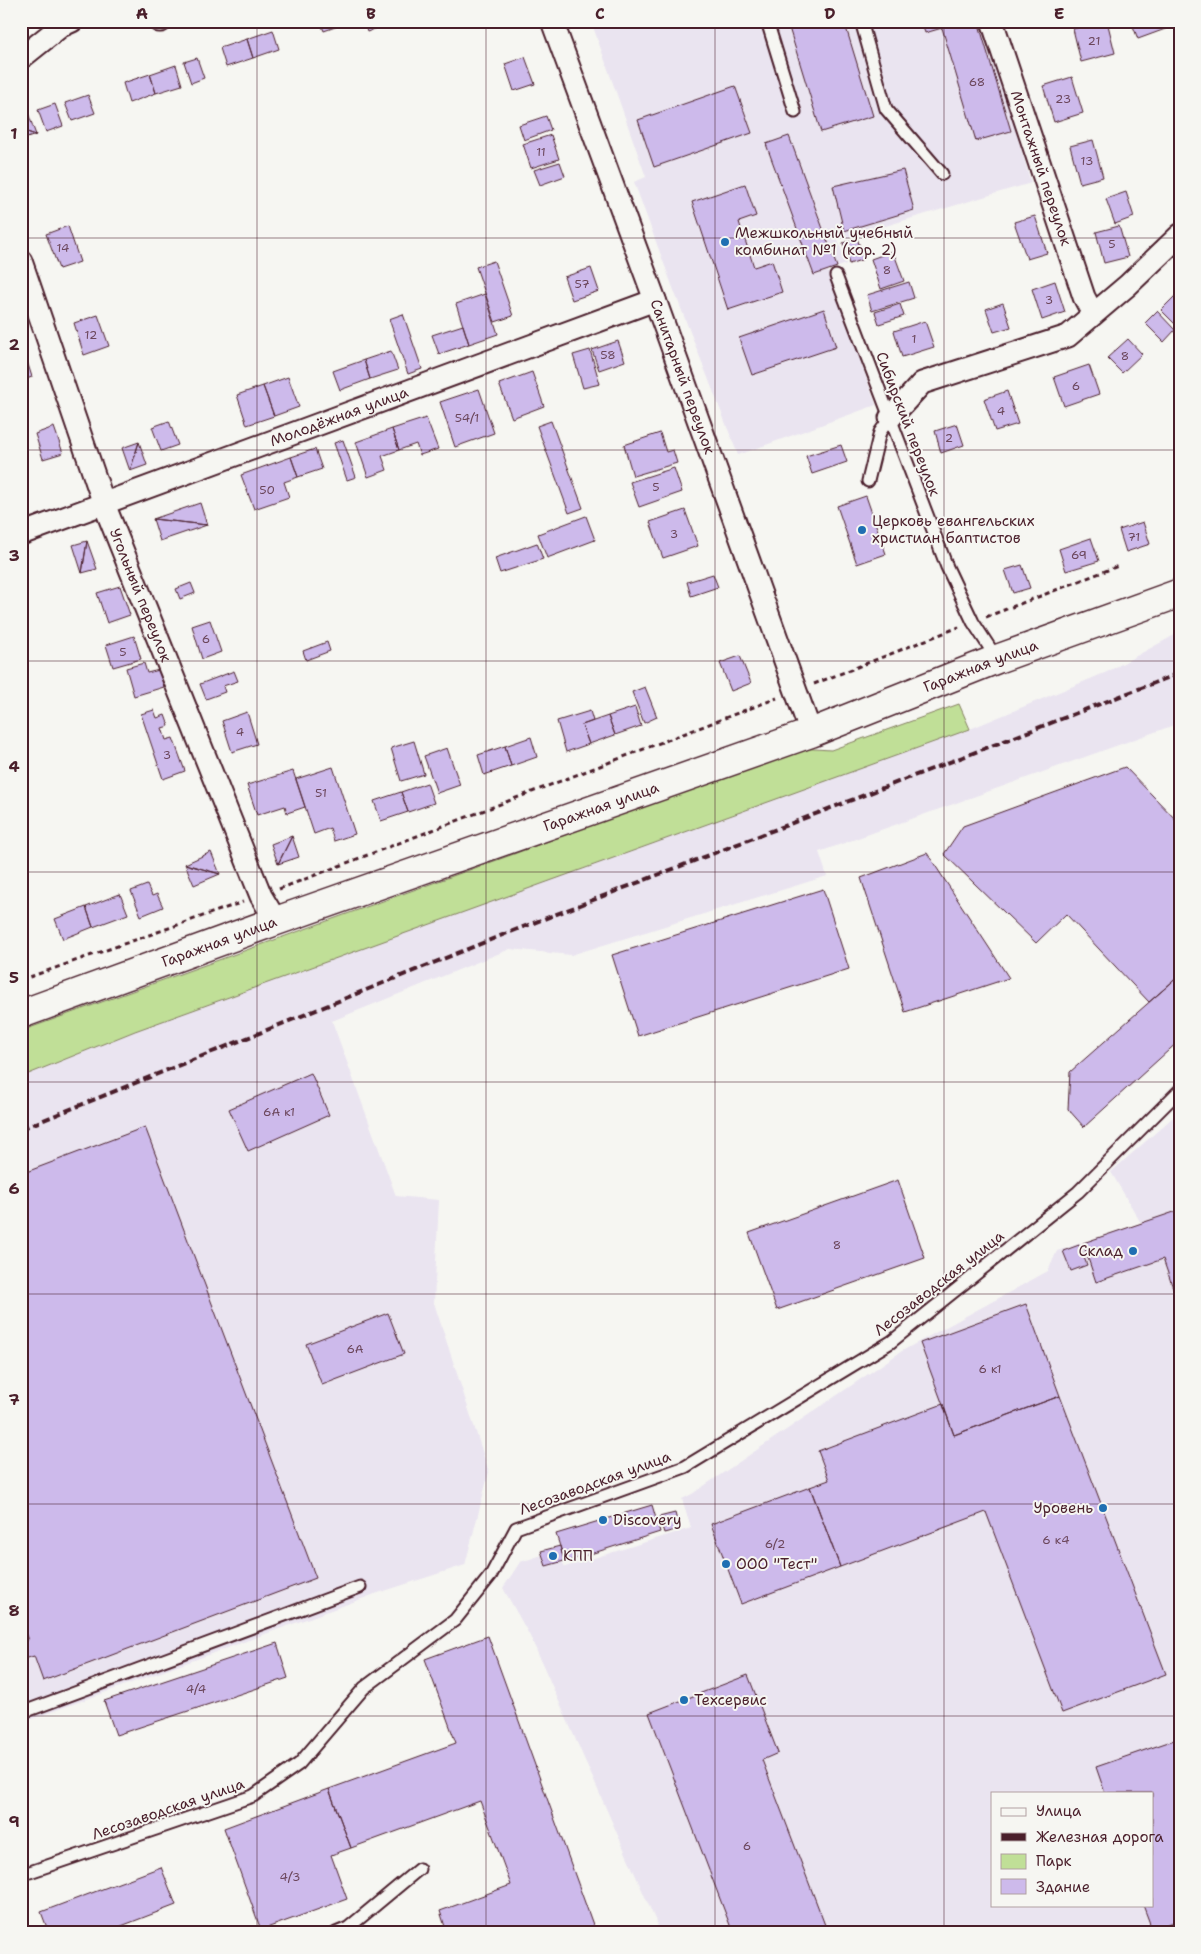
<svg xmlns="http://www.w3.org/2000/svg" width="1201" height="1954" font-family="'Shantell Sans',sans-serif">
<style>
.built{fill:#eae4f0;fill-rule:evenodd}
.green{fill:#c0df97;stroke:#857f61}
.building{fill:#cdbaeb;stroke:#4a1f2b}
.lines{fill:none;stroke-linecap:round;stroke-linejoin:round}
.lane-casing{stroke:#4a1f2b;stroke-width:15}
.street-casing{stroke:#4a1f2b;stroke-width:25}
.secondary-casing{stroke:#4a1f2b;stroke-width:31}
.path{stroke:#4a1f2b;stroke-width:3;stroke-dasharray:5 4;stroke-linecap:butt}
.lane{stroke:#f6f6f2;stroke-width:11}
.street{stroke:#f6f6f2;stroke-width:21}
.secondary{stroke:#f6f6f2;stroke-width:28}
.rail{stroke:#4a1f2b;stroke-width:4;stroke-dasharray:8 4;stroke-linecap:butt}
.grid{fill:none;stroke:#4a1f2b;stroke-width:1;stroke-opacity:0.55}
.poi-dot{fill:#1f6fb2;stroke:#f6f6f2;stroke-width:2}
.labels{text-anchor:middle;dominant-baseline:central;stroke-width:4;stroke-linejoin:round;paint-order:stroke}
.number-label{font-size:12px;fill:#6b465b}
.street-label{font-size:15px;fill:#4a1f2b;stroke:#f6f6f2}
.poi-label{font-size:15px;fill:#4a1f2b;stroke:#f6f6f2;text-anchor:start}
.neatline{fill:none;stroke:#4a1f2b;stroke-width:2}
.grid-label{font-size:16px;text-anchor:middle;font-weight:bold;fill:#4a1f2b}
</style>
<rect width="100%" height="100%" fill="#f6f6f2"/>
<filter id="ink" filterUnits="userSpaceOnUse"><feTurbulence type="fractalNoise" baseFrequency=".02" numOctaves="2"/><feDisplacementMap in="SourceGraphic" scale="10" xChannelSelector="R" yChannelSelector="G"/><feConvolveMatrix kernelMatrix="1 2 1 2 8 2 1 2 1" color-interpolation-filters="sRGB"/></filter>
<g filter="url(#ink)">
<!-- built -->
<path class="built" d="M591 21H984L1031 183 838 240 846 264 828 271 876 405 738 455 673 288 634 182 646 177Z
M1180 632V723L819 852 827 876 571 955 510 949 332 1021 396 1196 439 1200 434 1303 489 1472 465 1565 375 1594 21 1723V1077L135 1031 970 729 1107 672Z
M1180 1111V1933H661L531 1638 503 1588 520 1562 530 1559 542 1555 546 1566 562 1561 565 1567 691 1528 682 1499 692 1494 902 1351 1048 1271 1057 1251 1141 1223 1111 1172ZM992 1793H1152V1905H992Z"/>
<!-- green -->
<path class="green" d="M959 704 970 729 135 1031 21 1077V1031L511 855 798 748 831 750Z"/>
<!-- building -->
<path class="building" d="M320 21H352L324 31Z
M363 21H384L385 25 367 32Z
M787 21H844L873 116 821 132Z
M922 21H978L1011 131 976 141 942 28 925 33Z
M1102 21H1107L1115 53 1081 62 1073 29Z
M1131 21H1165L1168 28 1138 39Z
M273 30 279 49 253 58 247 39Z
M247 39 253 58 226 67 220 48Z
M525 57 535 84 514 91 505 64Z
M197 58 204 78 191 83 184 62Z
M176 65 182 85 156 93 150 74Z
M150 74 156 93 129 103 123 83Z
M1072 77 1083 113 1054 122 1043 86Z
M735 86 752 133 654 167 638 120Z
M88 95 95 113 72 121 65 103Z
M55 104 63 126 46 132 38 110Z
M28 113 36 135 21 130V115Z
M546 116 551 130 524 140 519 125Z
M21 130 36 135 21 140Z
M551 135 559 159 531 168 523 144Z
M789 136 837 267 814 275 766 144Z
M1093 140 1103 177 1080 183 1070 146Z
M560 162 565 176 540 185 534 170Z
M903 170 914 210 844 231 833 186Z
M745 184 756 216 739 222 754 267 772 261 782 292 728 310 692 202Z
M1126 192 1134 217 1115 224 1106 199Z
M1035 216 1047 253 1027 259 1014 222Z
M68 226 80 262 59 269 46 234Z
M1119 226 1128 257 1104 263 1096 232Z
M857 238 864 259 849 264 843 243Z
M893 251 904 281 881 289 871 259Z
M494 261 513 316 495 322 476 267Z
M591 268 599 291 572 300 564 277Z
M1055 281 1065 312 1042 320 1032 289Z
M909 282 914 298 872 311 867 295Z
M485 294 498 334 469 344 456 304Z
M1175 296 1180 301V323L1177 326 1161 310Z
M1003 303 1011 327 994 332 986 309Z
M900 304 904 316 879 324 875 312Z
M824 309 836 347 752 375 739 338Z
M1157 311 1175 330 1164 342 1145 323Z
M403 314 422 369 408 374 389 319Z
M98 315 109 346 84 355 74 323Z
M925 321 934 347 902 357 894 331Z
M463 325 469 344 439 354 432 335Z
M1128 339 1142 354 1122 373 1107 358Z
M618 341 625 361 599 370 592 350Z
M590 350 600 384 583 388 573 355Z
M391 351 398 370 370 379 364 360Z
M26 358 32 377 21 381V360Z
M364 360 370 379 340 390 333 371Z
M1089 365 1099 394 1064 406 1054 377Z
M532 372 544 406 512 418 499 384Z
M288 377 299 407 274 416 263 386Z
M263 386 274 416 247 425 237 395Z
M479 389 494 433 455 447 440 402Z
M1007 391 1018 424 995 431 984 399Z
M426 418 438 449 420 455 416 444 399 450 392 429Z
M169 421 178 445 161 451 152 427Z
M551 421 583 508 569 513 537 426Z
M957 424 964 445 941 453 935 431Z
M54 427 63 453 43 459 35 434Z
M392 429 399 450 382 456 387 470 368 477 356 442Z
M660 433 666 452 673 450 677 463 633 476 624 445Z
M343 440 356 477 347 480 334 443Z
M139 442 147 465 130 471Z
M139 442 130 471 122 448Z
M841 445 847 462 812 474 806 456Z
M315 449 322 469 298 477 291 457Z
M291 457 298 477 284 482 289 497 254 509 241 475Z
M674 468 682 492 639 507 630 482Z
M866 496 886 554 857 564 837 506Z
M200 503 207 525 153 519Z
M685 510 698 546 663 558 650 522Z
M586 516 595 540 547 558 538 534Z
M153 519 207 525 160 541Z
M1143 522 1150 544 1126 552 1119 530Z
M1091 538 1099 561 1066 571 1059 549Z
M87 541 97 569 82 573Z
M87 541 82 573 73 545Z
M537 543 543 559 500 573 495 558Z
M1022 565 1030 588 1013 593 1005 570Z
M713 574 718 587 691 596 687 582Z
M191 583 195 593 180 599 176 589Z
M120 586 130 615 107 623 97 593Z
M210 620 221 652 202 659 192 626Z
M134 636 141 659 113 667 106 645Z
M327 642 330 651 306 660 303 651Z
M740 656 751 683 731 691 720 663Z
M144 663 147 673 159 670 164 687 134 696 126 668Z
M234 671 238 681 223 686 225 692 206 699 200 684Z
M645 687 657 717 644 723 632 692Z
M635 707 641 726 615 735 608 716Z
M154 710 157 718 165 715 169 726 162 728 166 740 173 738 185 771 163 779 141 714Z
M590 711 593 721 582 725 589 744 566 752 557 721Z
M247 712 257 744 232 752 222 721Z
M608 716 615 735 589 744 582 725Z
M531 737 537 757 511 766 505 746Z
M414 741 424 774 401 781 391 748Z
M505 746 511 766 484 775 478 755Z
M447 748 460 785 437 793 424 756Z
M333 767 355 834 334 841 330 828 314 834 296 779Z
M1125 767 1180 824V975L1149 1002 1066 914 1036 943 944 854 963 826Z
M293 771 305 807 287 813 285 806 257 815 247 785Z
M427 783 434 803 408 812 401 792Z
M401 792 408 812 381 821 374 801Z
M292 836 278 864 271 844Z
M292 836 299 857 278 864Z
M211 852 220 874 185 864Z
M927 853 1009 978 905 1012 861 878Z
M185 864 220 874 194 885Z
M147 885 152 896 157 894 163 907 141 916 131 891Z
M823 889 849 969 638 1036 612 955Z
M120 894 128 914 93 927 86 907Z
M86 907 93 927 63 939 55 919Z
M1180 975V1040L1084 1127 1068 1109 1070 1072Z
M311 1073 329 1115 248 1151 229 1109Z
M145 1127 316 1578 43 1681 34 1656 21 1660V1642L28 1640 21 1623V1174Z
M898 1180 925 1258 777 1310 749 1233Z
M1180 1210V1308L1163 1259 1096 1282 1083 1243Z
M1079 1245 1087 1265 1071 1271 1063 1251Z
M1026 1304 1060 1396 954 1435 920 1343Z
M388 1313 404 1354 322 1385 306 1344Z
M1060 1396 1166 1674 1062 1713 986 1512 840 1567 810 1487 829 1480 818 1451 943 1404 954 1435Z
M810 1487 840 1567 741 1604 711 1524Z
M652 1505 660 1532 565 1562 556 1534Z
M675 1513 679 1529 664 1533 659 1517Z
M560 1546 564 1561 546 1566 541 1551Z
M488 1636 596 1933H447L440 1911 511 1885 480 1801 351 1848 329 1789 456 1743 425 1659Z
M277 1643 288 1678 116 1735 104 1701Z
M748 1675 778 1753 762 1760 828 1933H733L649 1713Z
M1180 1738V1920L1152 1929 1143 1905H1152V1793H1105L1096 1767Z
M329 1789 351 1848 331 1855 347 1899 261 1930 224 1828Z
M161 1867 176 1905 103 1933H49L41 1912Z"/>
<g class="lines">
<!-- lane casing -->
<g class="lane-casing">
<path id="lane" d="M767 21 795 112
M861 21 886 109 942 174
M836 276 947 567 973 622 997 659
M868 481 880 432 890 418
M21 1713 360 1587
M21 1875 253 1796 299 1764 364 1688 455 1620 491 1575 516 1528 685 1467 891 1342 1078 1192 1180 1090
M336 1933 348 1928 419 1869"/>
</g>
<!-- street casing -->
<g class="street-casing">
<g id="street">
<path d="M159 21H161"/>
<path id="s1" d="M552 21 655 300 811 733"/>
<path id="s2" d="M992 21 1084 297 1093 314"/>
<path d="M21 58 61 26 72 21"/>
<path id="s3" d="M21 261 104 504 261 896 276 921"/>
<path d="M890 418 922 383 1068 336 1128 285 1180 235"/>
<path id="s4" d="M21 534 655 300"/>
</g>
</g>
<!-- secondary casing -->
<g class="secondary-casing">
<g id="secondary">
<path id="s5" d="M21 1014 276 921 811 733 997 659 1180 593"/>
</g>
</g>
<!-- path -->
<path class="path" d="M986 617 1118 566
M814 684 959 627
M279 889 777 698
M21 980 243 902"/>
<!-- lane -->
<use href="#lane" class="lane"/>
<!-- street -->
<use href="#street" class="street"/>
<!-- secondary -->
<use href="#secondary" class="secondary"/>
<!-- rail -->
<path class="rail" d="M21 1129 505 934 1180 673"/>
</g>
</g>
<!-- grid -->
<path class="grid" d="M257 21V1933M486 21V1933M715 21V1933M944 21V1933M21 238H1180M21 450H1180M21 661H1180M21 872H1180M21 1082H1180M21 1294H1180M21 1504H1180M21 1716H1180"/>
<!-- markers -->
<g class="poi-dot">
<circle cx="725" cy="242" r="5"/>
<circle cx="862" cy="530" r="5"/>
<circle cx="1133" cy="1251" r="5"/>
<circle cx="1103" cy="1508" r="5"/>
<circle cx="603" cy="1520" r="5"/>
<circle cx="553" cy="1556" r="5"/>
<circle cx="726" cy="1564" r="5"/>
<circle cx="684" cy="1700" r="5"/>
</g>
<g class="labels">
<!-- number labels -->
<g class="number-label">
<text x="1094" y="41">21</text>
<text x="977" y="82">68</text>
<text x="1063" y="99">23</text>
<text x="541" y="152">11</text>
<text x="1087" y="161">13</text>
<text x="1112" y="244">5</text>
<text x="63" y="248">14</text>
<text x="887" y="270">8</text>
<text x="582" y="284">57</text>
<text x="1049" y="300">3</text>
<text x="91" y="335">12</text>
<text x="914" y="339">1</text>
<text x="608" y="355">58</text>
<text x="1125" y="356">8</text>
<text x="1076" y="386">6</text>
<text x="1001" y="411">4</text>
<text x="467" y="418">54/1</text>
<text x="949" y="438">2</text>
<text x="656" y="487">5</text>
<text x="267" y="490">50</text>
<text x="674" y="534">3</text>
<text x="1134" y="537">71</text>
<text x="1079" y="555">69</text>
<text x="206" y="639">6</text>
<text x="123" y="652">5</text>
<text x="240" y="732">4</text>
<text x="167" y="755">3</text>
<text x="321" y="793">51</text>
<text x="279" y="1112">6А к1</text>
<text x="837" y="1245">8</text>
<text x="355" y="1349">6А</text>
<text x="990" y="1369">6 к1</text>
<text x="1056" y="1540">6 к4</text>
<text x="775" y="1544">6/2</text>
<text x="196" y="1689">4/4</text>
<text x="747" y="1846">6</text>
<text x="290" y="1877">4/3</text>
</g>
<!-- street labels -->
<g class="street-label">
<text stroke="none"><textPath href="#s2" startOffset="155">Монтажный переулок</textPath></text>
<text stroke="none"><textPath href="#s1" startOffset="379">Санитарный переулок</textPath></text>
<text stroke="none"><textPath href="#s4" startOffset="339">Молодёжная улица</textPath></text>
<text transform="translate(908 424) rotate(69)">Сибирский переулок</text>
<text stroke="none"><textPath href="#s3" startOffset="355">Угольный переулок</textPath></text>
<text stroke="none"><textPath href="#s5" startOffset="1021">Гаражная улица</textPath></text>
<text stroke="none"><textPath href="#s5" startOffset="616">Гаражная улица</textPath></text>
<text stroke="none"><textPath href="#s5" startOffset="211">Гаражная улица</textPath></text>
<text transform="translate(939 1283) rotate(-38)">Лесозаводская улица</text>
<text transform="translate(595 1483) rotate(-20)">Лесозаводская улица</text>
<text transform="translate(168 1809) rotate(-19)">Лесозаводская улица</text>
</g>
<!-- poi labels -->
<g class="poi-label">
<text x="735" y="233">Межшкольный учебный<tspan x="735" dy="17">комбинат №1 (кор. 2)</tspan></text>
<text x="872" y="521">Церковь евангельских<tspan x="872" dy="17">христиан баптистов</tspan></text>
<text x="1123" y="1251" text-anchor="end">Склад</text>
<text x="1093" y="1508" text-anchor="end">Уровень</text>
<text x="613" y="1520">Discovery</text>
<text x="563" y="1556">КПП</text>
<text x="736" y="1564">ООО "Тест"</text>
<text x="694" y="1700">Техсервис</text>
</g>
</g>
<!-- margin -->
<rect width="1201" height="1954" fill="none" stroke="#f6f6f2" stroke-width="55"/>
<!-- legend -->
<rect x="991" y="1792" width="162" height="115" fill="#f6f6f2" stroke="#b1a0a2"/>
<rect x="1001" y="1808" width="25" height="8" fill="#f6f6f2" stroke="#b1a0a2"/>
<text x="1036" y="1816" font-size="15" fill="#4a1f2b">Улица</text>
<rect x="1001" y="1833" width="25" height="8" fill="#4a1f2b" stroke="#b1a0a2"/>
<text x="1036" y="1842" font-size="15" fill="#4a1f2b">Железная дорога</text>
<rect x="1001" y="1854" width="25" height="15" fill="#c0df97" stroke="#b1a0a2"/>
<text x="1036" y="1866" font-size="15" fill="#4a1f2b">Парк</text>
<rect x="1001" y="1879" width="25" height="15" fill="#cdbaeb" stroke="#b1a0a2"/>
<text x="1036" y="1892" font-size="15" fill="#4a1f2b">Здание</text>
<rect x="28" y="28" width="1146" height="1898" class="neatline"/>
<g class="grid-label">
<text x="142" y="19">A</text>
<text x="371" y="19">B</text>
<text x="600" y="19">C</text>
<text x="830" y="19">D</text>
<text x="1059" y="19">E</text>
<text x="14" y="139">1</text>
<text x="14" y="350">2</text>
<text x="14" y="561">3</text>
<text x="14" y="772">4</text>
<text x="14" y="983">5</text>
<text x="14" y="1194">6</text>
<text x="14" y="1405">7</text>
<text x="14" y="1616">8</text>
<text x="14" y="1827">9</text>
</g>
</svg>
